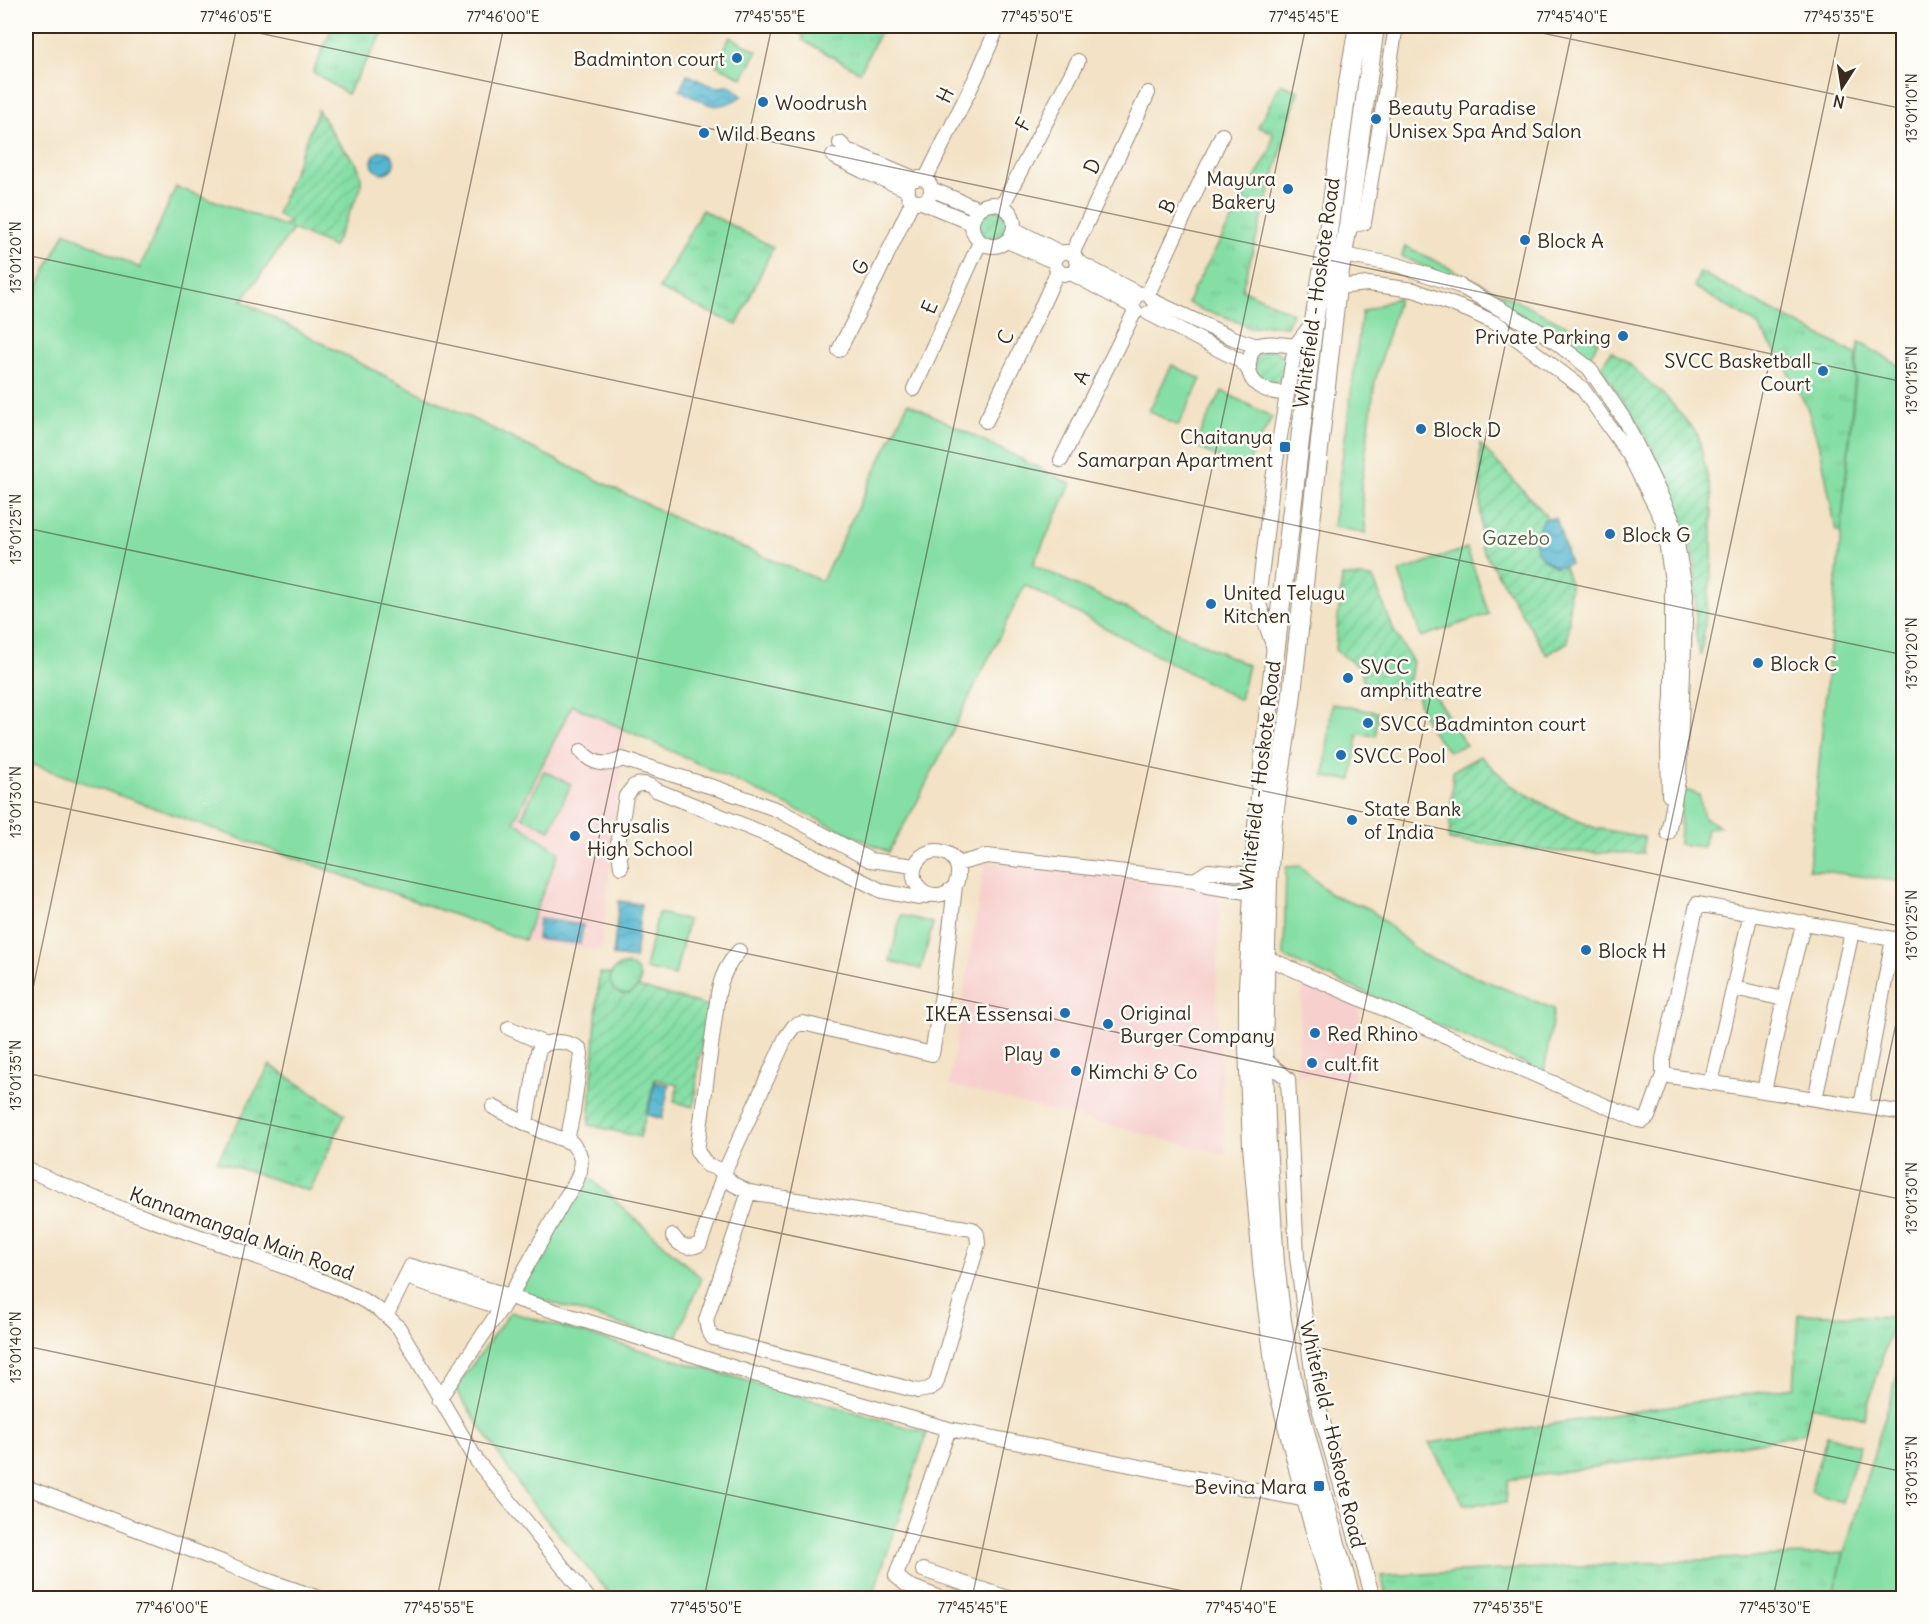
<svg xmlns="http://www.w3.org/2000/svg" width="1929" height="1624" font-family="Delius,sans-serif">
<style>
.built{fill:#f7d0cd}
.grass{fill:#85dfa5;stroke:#608462;stroke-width:1.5}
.park{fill:url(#park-tufts);stroke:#608462;stroke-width:1.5}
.garden{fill:url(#garden-furrows);stroke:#608462;stroke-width:1.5}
.water{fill:url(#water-waves);stroke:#487078;stroke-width:1.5}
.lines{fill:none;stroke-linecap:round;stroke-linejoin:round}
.minor-casing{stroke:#978672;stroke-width:16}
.major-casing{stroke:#978672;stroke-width:20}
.minor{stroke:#fff;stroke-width:14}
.major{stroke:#fff;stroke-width:18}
.ticks{fill:none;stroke:#3b2a1e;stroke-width:1.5;stroke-opacity:0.45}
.poi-dot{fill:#1f6fb2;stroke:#fdfcf7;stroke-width:2}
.labels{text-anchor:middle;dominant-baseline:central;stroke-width:5;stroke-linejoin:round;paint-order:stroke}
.poi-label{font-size:20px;fill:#3b2a1e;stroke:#fdfcf7;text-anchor:start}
.street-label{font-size:20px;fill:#3b2a1e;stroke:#fdfcf7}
.park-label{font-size:20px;fill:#516046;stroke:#fdfcf7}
.neatline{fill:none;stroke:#3b2a1e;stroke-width:2}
.ticks-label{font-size:15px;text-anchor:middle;fill:#3b2a1e}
</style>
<defs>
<pattern id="park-tufts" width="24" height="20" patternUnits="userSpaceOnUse" patternTransform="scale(1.5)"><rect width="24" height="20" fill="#85dfa5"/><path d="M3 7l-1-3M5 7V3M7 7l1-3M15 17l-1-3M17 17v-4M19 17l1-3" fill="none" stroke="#74c08e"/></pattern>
<pattern id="garden-furrows" width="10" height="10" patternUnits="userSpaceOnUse" patternTransform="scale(1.5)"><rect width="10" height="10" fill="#85dfa5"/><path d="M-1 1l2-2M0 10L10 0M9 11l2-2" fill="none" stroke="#74c08e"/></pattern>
<pattern id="water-waves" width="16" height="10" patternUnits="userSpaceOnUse" patternTransform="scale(1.5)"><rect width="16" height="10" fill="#54b7d2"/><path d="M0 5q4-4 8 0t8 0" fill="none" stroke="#4795aa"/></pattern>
</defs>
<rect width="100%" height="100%" fill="#fdfcf7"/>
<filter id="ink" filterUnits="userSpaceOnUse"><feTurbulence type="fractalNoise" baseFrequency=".0167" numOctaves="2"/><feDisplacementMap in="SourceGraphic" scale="12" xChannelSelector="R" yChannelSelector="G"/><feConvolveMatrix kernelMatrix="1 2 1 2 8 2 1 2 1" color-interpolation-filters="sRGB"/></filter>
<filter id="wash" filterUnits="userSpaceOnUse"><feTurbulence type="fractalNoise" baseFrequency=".008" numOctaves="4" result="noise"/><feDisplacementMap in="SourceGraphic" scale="24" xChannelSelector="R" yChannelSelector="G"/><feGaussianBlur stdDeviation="1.35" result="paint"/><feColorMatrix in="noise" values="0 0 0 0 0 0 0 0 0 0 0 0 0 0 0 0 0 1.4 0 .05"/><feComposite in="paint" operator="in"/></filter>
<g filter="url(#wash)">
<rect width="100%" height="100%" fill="#f3e2c5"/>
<!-- built -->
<path class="built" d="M572 705 626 729 601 951 522 940 514 821Z
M985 861 1220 891 1216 994 1226 1155 949 1085Z
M1303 981 1361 1006 1353 1081 1296 1074Z"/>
<!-- grass -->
<path class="grass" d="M730 37 757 51 743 78 716 65Z
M176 187 293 229 242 301 367 367 687 524 822 581 908 403 1071 484 1033 565 1248 665 1240 700 1025 585 915 806 888 852 572 705 514 821 559 852 524 940 26 762V311L65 232 140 268Z
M1405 246 1598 341 1587 363 1484 295 1402 256Z
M1399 297 1375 381 1361 488 1366 533 1333 527 1362 312Z
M1859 342 1903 368V882L1809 869Z
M1172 365 1201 379 1178 426 1149 411Z
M1222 391 1272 417 1244 471 1194 445Z
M1467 548 1489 614 1421 637 1399 572Z
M1426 682 1466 745 1449 751C1428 731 1421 717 1416 688Z
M1332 704C1349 706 1361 710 1377 712L1376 736 1358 734 1352 780 1324 777Z
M544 771 571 784 550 830 522 817Z
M1689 791 1699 795 1704 818 1720 826 1707 829 1703 847 1679 844 1682 792Z
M1300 866 1330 894 1370 909 1421 954 1554 1009 1544 1072 1284 957 1286 867Z
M658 913 688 920 675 976 645 969Z
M901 915 933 923 921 969 890 961Z
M582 1171 701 1278 675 1342 519 1292Z
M510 1312 927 1433 872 1598H613L528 1498 455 1389Z
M1903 1357V1598H1833L1844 1553Z
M1827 1435 1860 1446 1842 1502 1810 1492Z"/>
<!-- park -->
<path class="park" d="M333 26H387L347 94 313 72Z
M791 26H883L860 72 802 40 804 36 790 28Z
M1280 84 1298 91 1242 289 1292 313 1287 326 1267 325 1250 328 1224 316 1204 311 1188 303 1193 290 1270 151 1273 132 1258 127Z
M702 210 773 247 737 325 659 289Z
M1700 272 1857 355 1841 531H1836L1821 452 1807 407 1784 364 1757 324 1694 287Z
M610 980a15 15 0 1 1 30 0a15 15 0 1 1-30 0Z
M270 1065 345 1114 310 1191 217 1161Z
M1799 1314 1895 1317 1864 1418 1811 1406 1805 1433 1773 1440 1508 1480 1506 1503 1464 1504 1429 1443 1794 1387Z
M1844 1553 1833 1598H1387L1381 1576Z"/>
<!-- garden -->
<path class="garden" d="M318 110C324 120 330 130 336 139 349 158 363 161 361 188L333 247 283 225 290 223 277 214Z
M978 224a15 15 0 1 1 30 0a15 15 0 1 1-30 0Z
M1253 367a17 17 0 1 1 34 0a17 17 0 1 1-34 0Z
M1611 351 1623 359 1668 399 1698 435 1712 496V567L1701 656 1696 637 1695 562 1674 493 1637 422 1601 368Z
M1480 444 1545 514 1570 583 1568 642 1547 655 1481 547Z
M1342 576 1373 578 1394 631 1413 662 1407 696 1366 694 1361 669 1335 650Z
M1480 756 1511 785 1550 808 1595 828 1644 837 1643 853 1557 852 1449 840 1453 771Z
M599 973 611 974C608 987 616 996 630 994L638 987 709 1006 699 1058 694 1107 674 1102 678 1085 655 1079 640 1137 589 1125Z"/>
<!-- water -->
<path class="water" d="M687 74C701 81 714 91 730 85L742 96C716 114 704 103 680 90Z
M372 162a11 11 0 1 1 22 0a11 11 0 1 1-22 0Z
M1556 518 1570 564 1556 567C1551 564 1543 560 1540 555 1530 543 1536 530 1544 519Z
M619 901 641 904 635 959 613 956Z
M539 919 583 925 580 944 537 939Z
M655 1082 669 1085 662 1119 647 1115Z"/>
</g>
<g filter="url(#ink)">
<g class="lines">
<!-- minor casing -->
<g class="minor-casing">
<path id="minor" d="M840 143 847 150 916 179
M833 156 863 171 908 190
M907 190a12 12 0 1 1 24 0a12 12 0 1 1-24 0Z
M925 180 976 77 998 26
M931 189 979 209
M922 202 972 223
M972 225a21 21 0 1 1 42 0a21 21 0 1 1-42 0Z
M1002 206 1078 61
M1348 226 1364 223 1396 26
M1014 229 1061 253
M1007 241 1055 262
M1055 263a11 11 0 1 1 22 0a11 11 0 1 1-22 0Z
M1072 254 1148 93
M1343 255 1398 265 1460 286 1546 335 1589 368 1624 419 1673 521 1686 594 1679 775 1668 833
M1076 261 1139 294
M1071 273 1132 306 1136 312
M1337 287 1368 284 1414 290 1470 311 1499 325 1582 388 1630 456 1663 522 1672 581V696L1668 746 1669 795
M1148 294 1222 135
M1132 306C1133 296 1139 292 1148 294L1153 301 1233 338 1257 346
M1148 313 1239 360 1245 365 1249 371
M839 350 877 276 913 200
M914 389 980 242
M1287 393C1267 393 1247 386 1249 363 1250 357 1251 349 1257 346 1268 341 1284 345 1295 346L1314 321
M986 421 1036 319 1058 270
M1061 460 1135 311
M1274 648 1258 601 1272 485 1295 346
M581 751C592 764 607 767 622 759L719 789 778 810 870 860 915 866
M957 864 987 856 1195 880
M621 867 618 844 626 796 634 786C643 782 649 784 656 790L785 842 882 891 918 898 929 895
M1253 893 1207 886 1195 880 1209 871 1254 875
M739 951C727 964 721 977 718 994L697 1151 707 1165 719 1169 733 1184 749 1192 706 1320 708 1330 713 1338 918 1391 929 1389 936 1384 978 1244 977 1234 972 1229 749 1192
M1257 956 1265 957 1638 1120 1643 1121 1648 1117 1663 1075V1059L1697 904 1893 939 1904 938
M1734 988 1784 999
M509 1028 545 1044
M1263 1058 1288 1079 1297 1257 1315 1394 1373 1598
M1663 1075 1904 1113
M1711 1083 1751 913
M1764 1091 1784 999 1804 922
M1815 1099 1852 932
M1861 1106 1893 939
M493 1107 541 1131 572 1143 579 1153 581 1160 580 1171 576 1182 564 1200 513 1291 516 1299 754 1374 949 1429 1306 1500
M526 1123 538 1052C545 1037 568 1041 580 1049L581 1054 573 1112 567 1141
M26 1169C69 1188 113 1206 157 1222 212 1241 267 1259 321 1281 351 1294 377 1303 399 1328L477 1461 588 1598
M673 1236C679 1246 689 1250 700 1244L724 1173 786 1037 794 1026 803 1023 932 1054 944 982 955 886C961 873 959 857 943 852 935 850 927 852 921 857 899 879 931 911 955 886
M406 1277 502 1308
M387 1314 411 1266 510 1296
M439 1399 513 1291
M26 1487 225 1563 258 1577 319 1598
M923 1570 1008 1598
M940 1598 907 1585 896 1576 949 1429"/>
</g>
<!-- major casing -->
<g class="major-casing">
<path id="major" d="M1335 1598 1306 1500 1277 1385 1263 1275 1252 1146 1248 1046V987L1256 836 1270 697 1314 321 1325 254 1348 83 1358 26
M1351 1598 1307 1439 1293 1383 1282 1321 1275 1263 1267 1145 1263 1044 1268 882 1272 828 1291 702 1337 287 1348 226 1375 26"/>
</g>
<!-- minor -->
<use href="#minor" class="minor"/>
<!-- major -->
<use href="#major" class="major"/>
</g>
</g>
<!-- ticks -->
<path class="ticks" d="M226 26 1904 382M1509 26 1904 109M26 255 1904 655M26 528 1904 927M26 800 1904 1200M26 1021 237 26M26 1073 1904 1472M26 1346 1216 1598M170 1598 504 26M437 1598 772 26M704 1598 1039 26M972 1598 1306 26M1239 1598 1573 26M1506 1598 1841 26M1773 1598 1904 986"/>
<!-- markers -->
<g class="poi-dot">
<circle cx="737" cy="58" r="6"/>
<circle cx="763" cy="102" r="6"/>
<circle cx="1376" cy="119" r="6"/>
<circle cx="704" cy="133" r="6"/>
<circle cx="1288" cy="189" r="6"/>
<circle cx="1525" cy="240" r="6"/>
<circle cx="1623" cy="336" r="6"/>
<circle cx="1823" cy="371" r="6"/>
<circle cx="1421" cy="429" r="6"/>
<rect x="1279" y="441" width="12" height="12" rx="3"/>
<circle cx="1610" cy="534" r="6"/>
<circle cx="1211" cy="604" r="6"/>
<circle cx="1758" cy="663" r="6"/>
<circle cx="1348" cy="678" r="6"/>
<circle cx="1368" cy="723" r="6"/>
<circle cx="1341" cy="755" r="6"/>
<circle cx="1352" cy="820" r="6"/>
<circle cx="575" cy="836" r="6"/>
<circle cx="1586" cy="950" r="6"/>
<circle cx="1065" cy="1013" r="6"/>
<circle cx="1108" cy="1024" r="6"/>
<circle cx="1315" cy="1033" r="6"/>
<circle cx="1055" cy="1053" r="6"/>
<circle cx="1312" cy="1063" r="6"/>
<circle cx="1076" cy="1071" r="6"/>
<rect x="1313" y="1480" width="12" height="12" rx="3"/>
</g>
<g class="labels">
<!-- poi labels -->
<g class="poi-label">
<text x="725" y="58" text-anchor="end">Badminton court</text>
<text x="775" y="102">Woodrush</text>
<text x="1388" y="107">Beauty Paradise<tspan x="1388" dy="23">Unisex Spa And Salon</tspan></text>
<text x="716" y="133">Wild Beans</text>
<text x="1276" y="178" text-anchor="end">Mayura<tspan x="1276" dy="23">Bakery</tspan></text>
<text x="1537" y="240">Block A</text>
<text x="1611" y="336" text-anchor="end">Private Parking</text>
<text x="1811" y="360" text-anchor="end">SVCC Basketball<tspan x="1811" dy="23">Court</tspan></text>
<text x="1433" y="429">Block D</text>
<text x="1273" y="436" text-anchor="end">Chaitanya<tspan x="1273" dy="23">Samarpan Apartment</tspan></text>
<text x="1622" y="534">Block G</text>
<text x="1223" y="592">United Telugu<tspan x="1223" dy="23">Kitchen</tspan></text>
<text x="1770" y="663">Block C</text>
<text x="1360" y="666">SVCC<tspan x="1360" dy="23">amphitheatre</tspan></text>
<text x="1380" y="723">SVCC Badminton court</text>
<text x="1353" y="755">SVCC Pool</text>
<text x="1364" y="808">State Bank<tspan x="1364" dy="23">of India</tspan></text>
<text x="587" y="825">Chrysalis<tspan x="587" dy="23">High School</tspan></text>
<text x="1598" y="950">Block H</text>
<text x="1120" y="1012">Original<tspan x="1120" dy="23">Burger Company</tspan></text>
<text x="1053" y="1013" text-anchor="end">IKEA Essensai</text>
<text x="1327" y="1033">Red Rhino</text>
<text x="1043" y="1053" text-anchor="end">Play</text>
<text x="1324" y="1063">cult.fit</text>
<text x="1088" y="1071">Kimchi &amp; Co</text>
<text x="1307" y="1486" text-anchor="end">Bevina Mara</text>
</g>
<!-- street labels -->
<g class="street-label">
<text transform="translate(945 95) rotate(-64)">H</text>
<text transform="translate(1023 124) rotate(-62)">F</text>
<text transform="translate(1092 166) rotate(-65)">D</text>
<text transform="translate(1167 206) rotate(-65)">B</text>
<text transform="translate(860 267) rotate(-63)">G</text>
<text transform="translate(1316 293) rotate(-82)">Whitefield - Hoskote Road</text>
<text transform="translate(929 307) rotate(-66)">E</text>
<text transform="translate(1005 337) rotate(-64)">C</text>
<text transform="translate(1081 377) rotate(-64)">A</text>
<text transform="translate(1259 776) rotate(-83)">Whitefield - Hoskote Road</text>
<text transform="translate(242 1233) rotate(20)">Kannamangala Main Road</text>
<text transform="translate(1333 1434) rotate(77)">Whitefield - Hoskote Road</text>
</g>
<!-- park labels -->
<g class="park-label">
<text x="1516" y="537">Gazebo</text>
</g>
</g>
<!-- margin -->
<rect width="1929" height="1624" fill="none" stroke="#fdfcf7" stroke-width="66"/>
<!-- north arrow -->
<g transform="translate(1842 87) rotate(192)" stroke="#fdfcf7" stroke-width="4.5" paint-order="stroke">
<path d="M0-4.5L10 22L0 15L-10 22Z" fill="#3b2a1e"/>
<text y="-9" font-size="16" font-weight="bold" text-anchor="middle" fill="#3b2a1e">N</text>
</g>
<rect x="33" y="33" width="1863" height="1558" class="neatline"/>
<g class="ticks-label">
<text x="236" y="22">77°46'05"E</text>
<text x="503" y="22">77°46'00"E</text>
<text x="770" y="22">77°45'55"E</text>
<text x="1037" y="22">77°45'50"E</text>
<text x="1304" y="22">77°45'45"E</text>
<text x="1572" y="22">77°45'40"E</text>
<text x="1839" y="22">77°45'35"E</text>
<text transform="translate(1912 108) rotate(-90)" y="5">13°01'10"N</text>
<text transform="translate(16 257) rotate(-90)" y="5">13°01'20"N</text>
<text transform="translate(1912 380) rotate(-90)" y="5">13°01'15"N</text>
<text transform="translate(16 529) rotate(-90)" y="5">13°01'25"N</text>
<text transform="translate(1912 653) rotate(-90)" y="5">13°01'20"N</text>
<text transform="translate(16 802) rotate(-90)" y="5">13°01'30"N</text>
<text transform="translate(1912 925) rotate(-90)" y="5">13°01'25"N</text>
<text transform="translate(16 1075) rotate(-90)" y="5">13°01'35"N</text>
<text transform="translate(1912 1198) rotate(-90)" y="5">13°01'30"N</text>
<text transform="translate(16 1347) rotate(-90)" y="5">13°01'40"N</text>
<text transform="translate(1912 1471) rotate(-90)" y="5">13°01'35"N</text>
<text x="172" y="1613">77°46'00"E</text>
<text x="439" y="1613">77°45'55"E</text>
<text x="706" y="1613">77°45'50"E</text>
<text x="973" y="1613">77°45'45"E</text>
<text x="1241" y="1613">77°45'40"E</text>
<text x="1508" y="1613">77°45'35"E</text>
<text x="1775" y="1613">77°45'30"E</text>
</g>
</svg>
